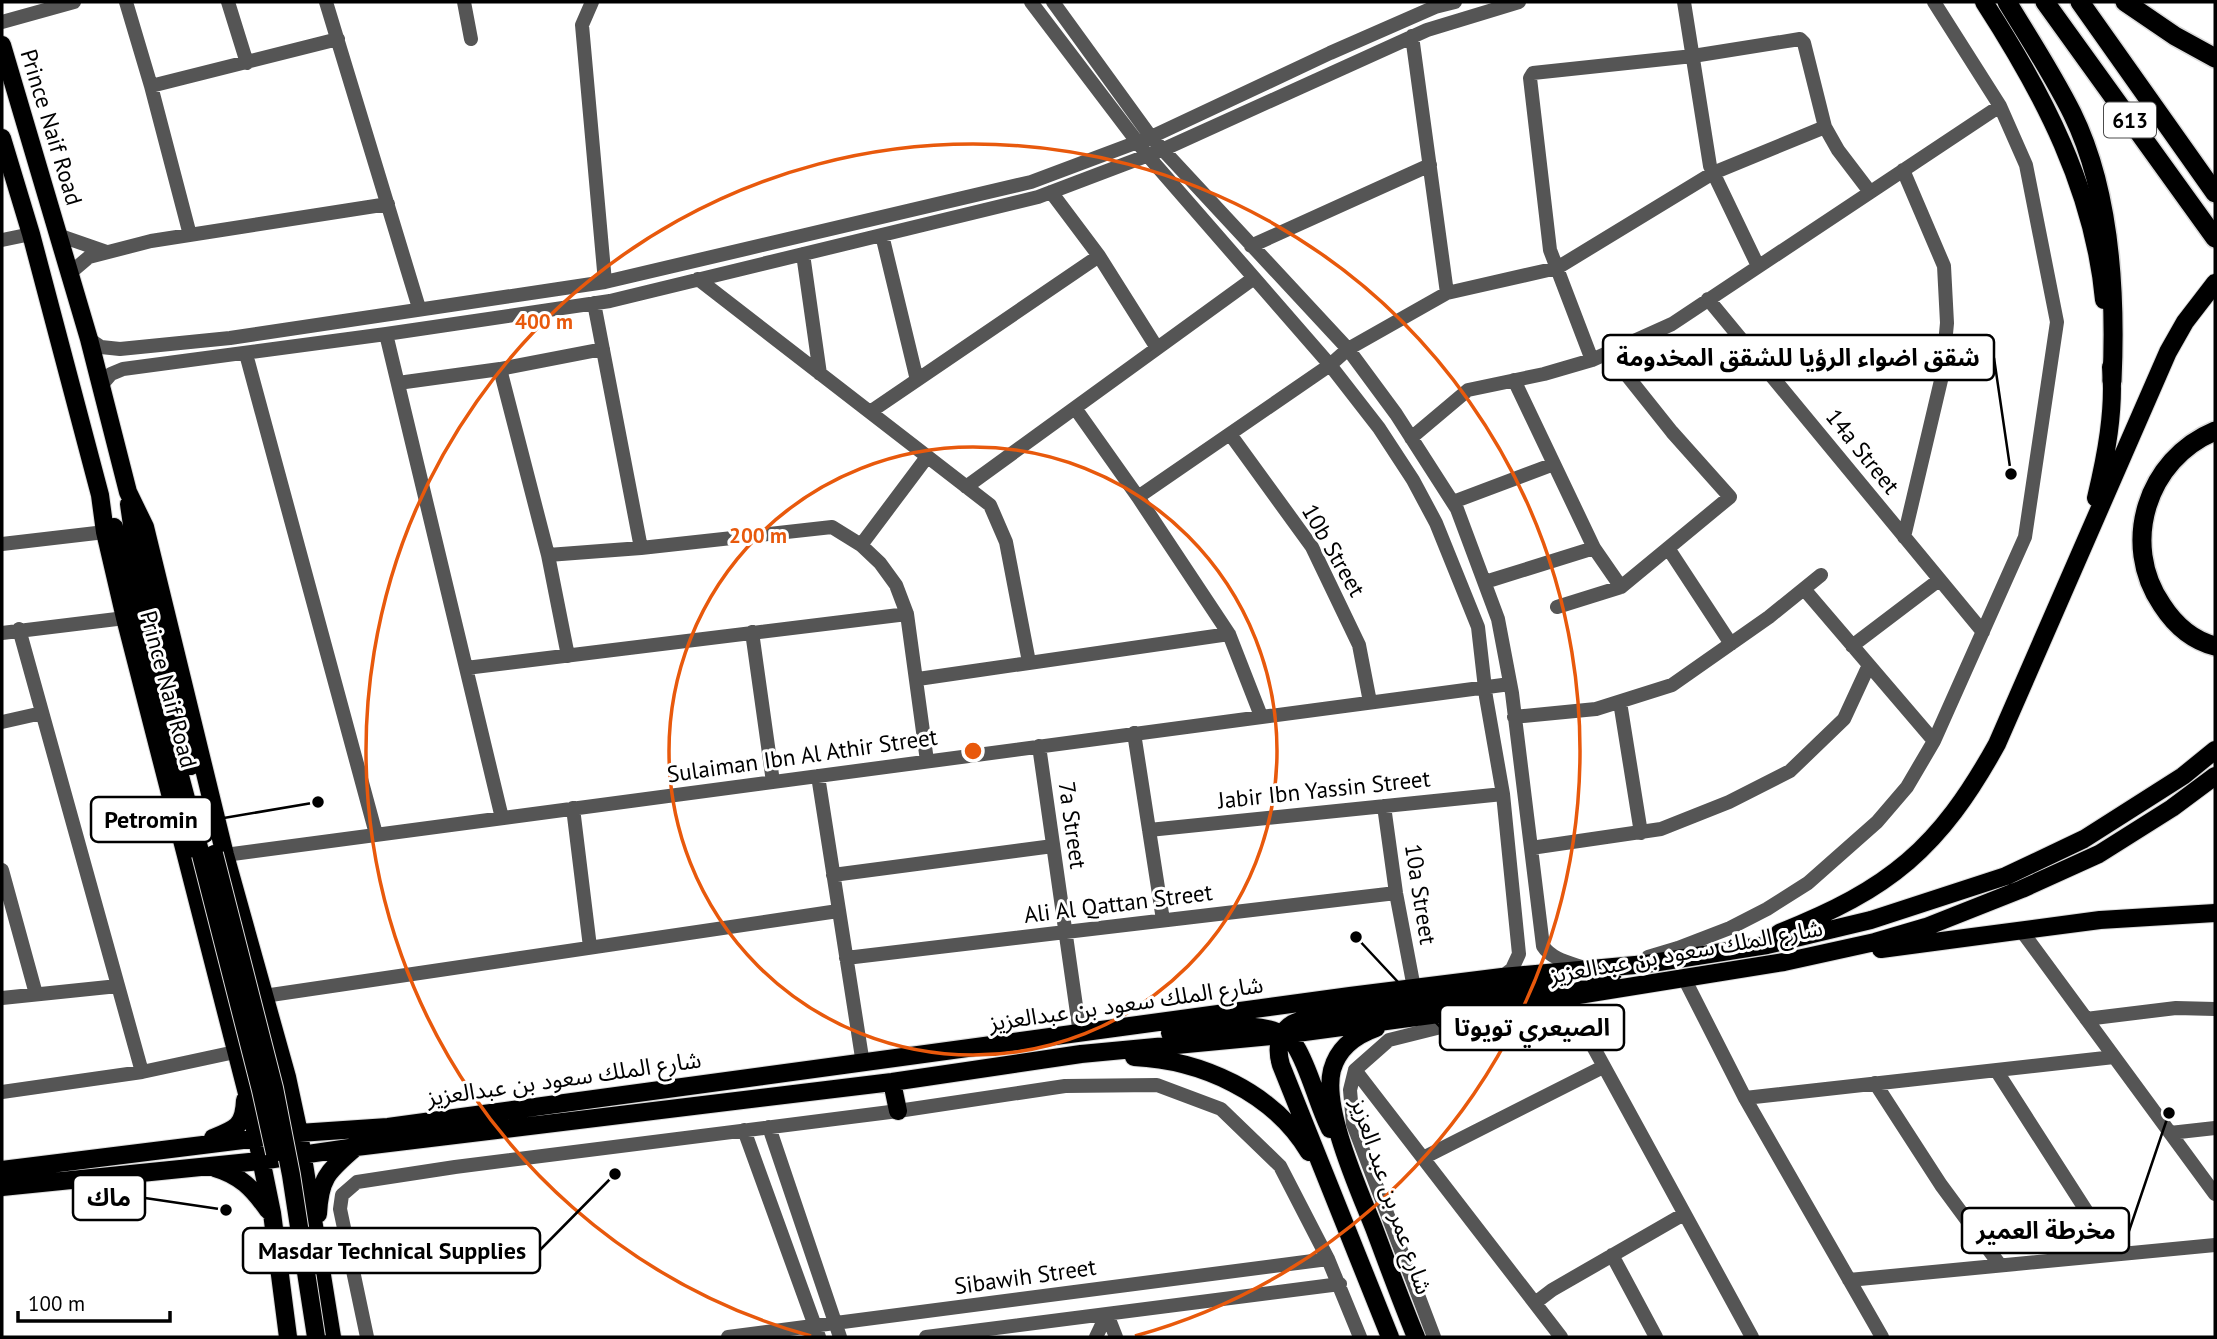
<svg xmlns="http://www.w3.org/2000/svg" width="2217" height="1339" font-family="'PT Sans','Noto Sans Arabic',sans-serif">
<style>
.lines{fill:none;stroke-linecap:round;stroke-linejoin:round}
.major-casing{stroke:#dbdbdb;stroke-width:20}
.highway-casing{stroke:#dbdbdb;stroke-width:22}
.minor{stroke:#555;stroke-width:14}
.major{stroke:#000;stroke-width:18}
.highway{stroke:#000;stroke-width:19}
.major-bridge-casing{stroke:#dbdbdb;stroke-width:20;stroke-linecap:butt}
.major-bridge{stroke:#000;stroke-width:18}
.ring{fill:none;stroke:#e8590c;stroke-width:3.5}
.labels{text-anchor:middle;dominant-baseline:central;stroke-width:6;stroke-linejoin:round;paint-order:stroke}
.shield{fill:#fff;stroke:#4c4c4c;stroke-width:2}
.shield-label{font-size:21px;font-weight:bold;fill:#000}
.street-label{font-size:23px;fill:#000;stroke:#fff}
.centre{fill:#e8590c;stroke:#fff;stroke-width:3.5}
.ring-label{font-size:21px;text-anchor:middle;font-weight:bold;fill:#e8590c;stroke:#fff;stroke-width:6;stroke-linejoin:round;paint-order:stroke}
.leader{fill:none;stroke:#000;stroke-width:2.5}
.callout-dot{fill:#000;stroke:#fff;stroke-width:2.5}
.callout{fill:#fff;stroke:#000;stroke-width:2.5}
.callout-label{font-size:24px;text-anchor:middle;font-weight:bold;fill:#000}
</style>
<rect width="100%" height="100%" fill="#fff"/>
<g class="lines">
<!-- major casing -->
<g class="major-casing">
<path id="major" d="M1984 2C2043 93 2094 190 2104 300
M2 45 89 339 128 492 145 527 225 855 287 1077 299 1133 332 1337
M2 138 31 234 100 495 105 532 125 618 250 1105 272 1213 288 1337
M2096 498C2106 456 2115 410 2111 367
M129 504C140 592 169 680 191 766
M114 527 201 855
M1779 933C1890 889 1939 849 1997 744L2168 352 2185 322 2215 283
M1881 949 2100 920 2215 913
M1376 1028C1356 1035 1338 1048 1332 1070 1322 1109 1359 1190 1374 1228 1388 1265 1401 1301 1416 1337
M1170 1033C1205 1030 1273 1013 1296 1047 1310 1070 1317 1103 1330 1129
M1134 1057C1201 1060 1273 1092 1309 1152
M892 1082 898 1111
M213 1138C236 1129 244 1126 245 1100
M215 1168C240 1175 253 1189 268 1210
M2 1170 299 1133 388 1127 1350 996 1502 977 1646 964 1767 945 1871 920 2006 876 2084 839 2183 776 2215 750
M2 1187 260 1161 356 1147 892 1082 1081 1054 1282 1035 1566 997 1784 962 1875 942 1926 927 2022 889 2099 854 2172 808 2215 776
M318 1214C320 1176 329 1171 356 1147
M1390 1337 1281 1065C1275 1045 1280 1025 1303 1020L1580 982 1613 973"/>
</g>
<!-- highway casing -->
<g class="highway-casing">
<path id="highway" d="M2007 2C2029 38 2053 75 2072 113 2111 192 2116 294 2112 381
M2045 2 2215 238
M2080 2 2215 193
M2125 2 2175 36 2215 58
M2215 431C2147 459 2120 544 2162 605 2175 625 2191 640 2215 646"/>
</g>
<!-- minor -->
<path class="minor" d="M126 2 151 86 190 235
M228 2 247 63
M326 2 419 308
M464 2 471 39
M592 2 582 25 605 282
M1031 2 1148 156 1330 365 1379 428 1413 480 1436 523 1478 627 1486 697 1503 794 1519 954 1512 969 1502 977
M1053 2 1151 137 1348 349 1396 414 1457 509 1498 619 1512 693 1543 946C1551 959 1570 963 1584 968
M1684 2 1710 166 1758 266
M2 22 74 2
M1412 36 1447 293
M151 86 338 39
M1903 170 1944 266 1947 323 1942 376 1904 537
M1051 192 1099 256 1157 348
M58 235 107 252
M882 235 917 380
M2 240 31 234
M1251 246 1430 165
M803 254 820 374
M69 274 89 257 151 241 388 204
M698 279 990 505 1006 542 1029 662
M1708 299 1983 632
M594 303 641 548
M386 334 502 818
M89 339 101 347 120 349 230 338 605 282 1031 182 1151 137 1330 53 1435 7 1455 2
M246 354 376 834
M1592 360 1550 250 1530 78 1533 73 1693 56 1800 39 1804 43 1825 127 1838 150 1870 192
M500 369 548 555 568 656
M1514 380 1594 548 1621 587
M398 383 500 369 603 349
M100 387 111 374 123 369 386 334 610 301 1038 197 1162 150 1427 30 1519 2
M1075 408 1138 497 1229 634 1261 716
M870 412 1099 256
M1230 434 1312 547 1359 645 1370 702
M1411 438 1468 390 1544 374 1592 360 1672 324 2000 106
M966 487 1254 278
M1138 497 1330 365 1348 349 1447 293 1557 268 1713 173 1825 127
M1453 502 1554 464
M2 544 105 532
M861 545 927 457
M1668 548 1731 644
M548 555 641 548 832 527 861 545 880 563 896 585 907 614 927 761
M1485 582 1594 548
M1804 589 1934 741
M1557 607 1621 587 1730 497 1672 432 1609 353
M19 629 142 1072
M752 632 773 782
M2 633 125 618
M1852 646 1939 580
M466 668 907 614
M918 679 1229 634
M1620 702 1641 833
M1514 717 1596 709 1672 685 1769 617 1821 575
M2 722 42 713
M1134 733 1163 920
M1039 746 1080 1034
M818 776 863 1064
M1384 806 1396 893 1414 988
M573 808 590 947
M1149 830 1503 794
M1531 848 1661 829 1729 802 1790 771 1844 719 1869 665
M225 855 1510 684
M2 870 36 994
M833 875 1053 846
M2021 930 2215 1194
M1648 957 1678 948 1730 928 1767 909 1808 883 1877 822 1907 787 1934 741 2025 537 2057 322 2026 165 2000 106 1934 2
M846 958 1396 893
M1684 978 1745 1098 1882 1337
M264 996 838 911
M1566 997 1752 1337
M2 998 118 986
M2086 1019 2176 1008 2215 1009
M1355 1070 1561 1337
M1996 1070 2114 1254
M1875 1083 1941 1185 2000 1265
M2 1092 142 1072 235 1052
M1745 1098 2114 1057
M769 1127 840 1337
M744 1130 819 1337
M2170 1133 2215 1128
M1423 1158 1603 1067
M1612 1255 1656 1337
M1849 1280 2215 1245
M1535 1303 1552 1290 1684 1214
M1107 1314 1116 1337
M367 1337 340 1209 342 1195 357 1182 455 1167 898 1111 1065 1086 1157 1085 1221 1109 1280 1166 1328 1259 1360 1337
M728 1337 1328 1259
M926 1337 1340 1284
M1096 1337 1107 1314
M1434 1337 1353 1124 1350 1090 1355 1070 1389 1040 1437 1028 1468 1014"/>
<!-- major -->
<use href="#major" class="major"/>
<!-- highway -->
<use href="#highway" class="highway"/>
<!-- major-bridge casing -->
<g class="major-bridge-casing">
<path id="major-bridge" d="M214 854 274 1088 291 1175 316 1337
M201 855 261 1090 275 1153"/>
</g>
<!-- major-bridge -->
<use href="#major-bridge" class="major-bridge"/>
</g>
<!-- distance rings -->
<g class="ring">
<circle cx="973" cy="751" r="304"/>
<path d="M811 1336A607 607 0 1 1 1135 1336"/>
</g>
<g class="labels">
<!-- shield labels -->
<rect class="shield" x="2104" y="102.5" width="52" height="35" rx="5"/>
<g class="shield-label">
<text x="2130" y="120">613</text>
</g>
<!-- street labels -->
<g class="street-label">
<text transform="translate(52 127) rotate(73)">Prince Naif Road</text>
<text transform="translate(1863 451) rotate(51)">14a Street</text>
<text transform="translate(1334 550) rotate(60)">10b Street</text>
<text transform="translate(169 689) rotate(75)">Prince Naif Road</text>
<text transform="translate(802 755) rotate(-8)">Sulaiman Ibn Al Athir Street</text>
<text transform="translate(1324 789) rotate(-6)">Jabir Ibn Yassin Street</text>
<text transform="translate(1073 825) rotate(82)">7a Street</text>
<text transform="translate(1421 894) rotate(81)">10a Street</text>
<text transform="translate(1118 903) rotate(-7)">Ali Al Qattan Street</text>
<text transform="translate(1686 951) rotate(-10)">شارع الملك سعود بن عبدالعزيز</text>
<text transform="translate(1126 1003) rotate(-8)">شارع الملك سعود بن عبدالعزيز</text>
<text transform="translate(564 1078) rotate(-8)">شارع الملك سعود بن عبدالعزيز</text>
<text transform="translate(1392 1196) rotate(71)">شارع عمر بن عبد العزيز</text>
<text transform="translate(1025 1276) rotate(-8)">Sibawih Street</text>
</g>
</g>
<circle cx="973" cy="751" r="10" class="centre"/>
<g class="ring-label">
<text x="544" y="329">400 m</text>
<text x="758" y="543">200 m</text>
</g>
<!-- callouts -->
<path class="leader" d="M2011 474L1994 358M318 802L212 820M1356 937L1440 1027M226 1210L145 1198M2169 1113L2129 1231M615 1174L540 1250"/>
<g class="callout-dot">
<circle cx="2011" cy="474" r="7"/>
<circle cx="318" cy="802" r="7"/>
<circle cx="1356" cy="937" r="7"/>
<circle cx="226" cy="1210" r="7"/>
<circle cx="2169" cy="1113" r="7"/>
<circle cx="615" cy="1174" r="7"/>
</g>
<g class="callout">
<rect x="1603" y="335" width="391" height="45" rx="7"/>
<rect x="91" y="797" width="121" height="45" rx="7"/>
<rect x="1440" y="1005" width="184" height="45" rx="7"/>
<rect x="73" y="1175" width="72" height="45" rx="7"/>
<rect x="1962" y="1208" width="167" height="45" rx="7"/>
<rect x="243" y="1228" width="297" height="45" rx="7"/>
</g>
<g class="callout-label">
<text x="1798" y="366">شقق اضواء الرؤيا للشقق المخدومة</text>
<text x="151" y="828">Petromin</text>
<text x="1532" y="1036">الصيعري تويوتا</text>
<text x="109" y="1206">ماك</text>
<text x="2046" y="1239">مخرطة العمير</text>
<text x="392" y="1259">Masdar Technical Supplies</text>
</g>
<!-- border -->
<rect width="2217" height="1339" fill="none" stroke="#000000" stroke-width="7"/>
<!-- scale -->
<path d="M18 1311v10h152v-10" fill="none" stroke="#000000" stroke-width="3.5"/>
<text x="28" y="1311" font-size="21" fill="#000000" stroke="#ffffff" stroke-width="5" paint-order="stroke">100 m</text>
</svg>
